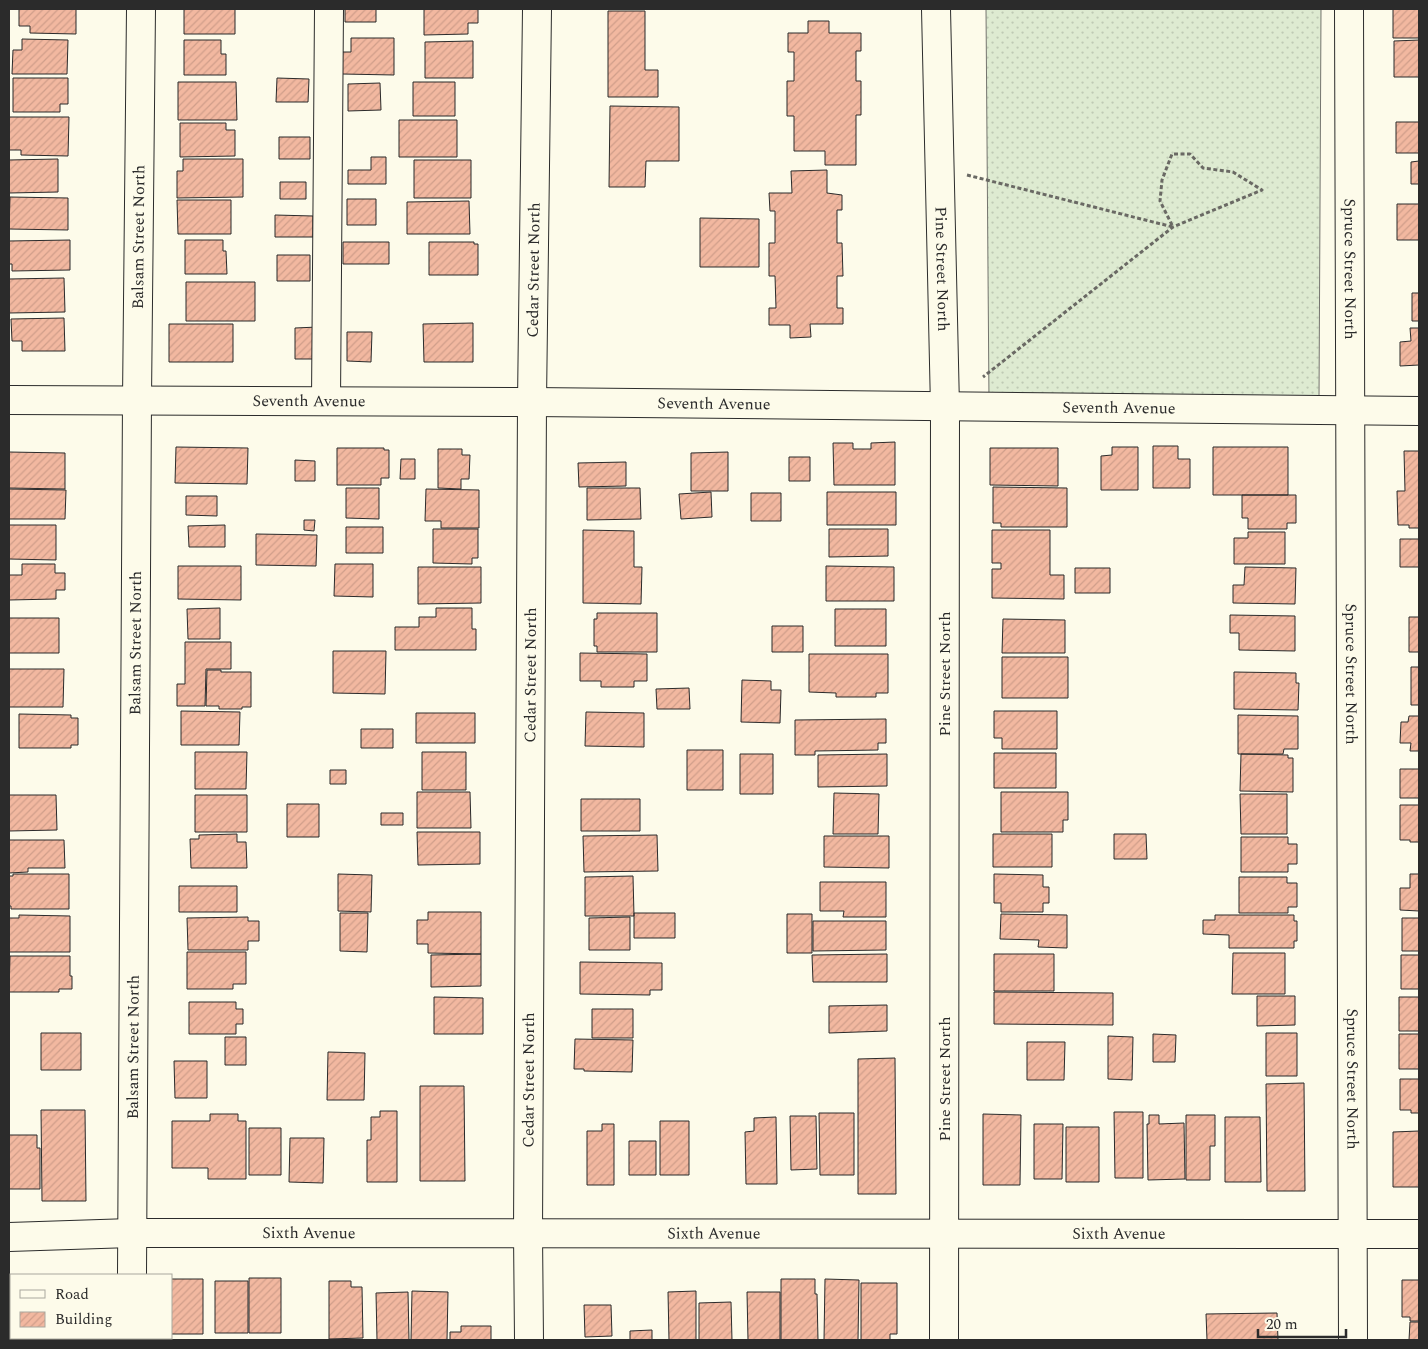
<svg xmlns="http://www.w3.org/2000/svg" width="1428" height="1349" font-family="Spectral,serif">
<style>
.grass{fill:url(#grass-dots);stroke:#74746e}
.building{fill:url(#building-hatch);stroke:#2b2b2b}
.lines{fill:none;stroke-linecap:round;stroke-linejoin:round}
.minor-casing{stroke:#2b2b2b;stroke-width:30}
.path{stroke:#6a6964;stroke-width:3;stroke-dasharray:4 2.5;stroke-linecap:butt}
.minor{stroke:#fdfbea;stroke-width:28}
.labels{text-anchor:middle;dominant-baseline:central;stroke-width:4;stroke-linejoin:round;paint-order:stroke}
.street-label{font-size:16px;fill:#2b2b2b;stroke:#fdfbea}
</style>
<defs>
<pattern id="grass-dots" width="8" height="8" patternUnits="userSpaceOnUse" patternTransform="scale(1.25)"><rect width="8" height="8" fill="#deebd1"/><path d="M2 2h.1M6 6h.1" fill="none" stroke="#bfcab4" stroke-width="1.8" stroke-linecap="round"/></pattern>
<pattern id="building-hatch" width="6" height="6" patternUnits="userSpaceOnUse" patternTransform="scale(1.25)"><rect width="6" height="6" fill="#f2b8a0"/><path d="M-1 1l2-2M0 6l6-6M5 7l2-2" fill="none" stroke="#d09e8a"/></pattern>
</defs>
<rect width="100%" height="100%" fill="#fdfbea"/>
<!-- grass -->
<path class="grass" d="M986 9H1321L1319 401 989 402Z"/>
<!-- building -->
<path class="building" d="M19 9H76V34L30 33V26H19Z
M184 9H235V34H184Z
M345 9H376V22H345Z
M424 9H478V23H468V34L424 35Z
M1393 9H1419V38H1393Z
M608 11H645V70H658V97H608Z
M808 21H829V33H861V51H856V81H861V115H856V165H825V151H794V116H787V81H794V52H788V33H808Z
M351 38H394V75L342 74V52H351Z
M22 39 68 40 67 74H12L13 50H22Z
M184 40H221V54H226V75H184Z
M1419 40V77H1394V41Z
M473 41V78H425V42Z
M13 78H68V104H60V112H13Z
M277 78 309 79 308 102H276Z
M178 82H236L237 120H178Z
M413 82H455V116H413Z
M380 83 381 110 348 111V84Z
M610 106 679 107V161H646L645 187H609Z
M9 117H69L68 156 21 155V150H9Z
M399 120H457V157H399Z
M1396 122H1419V153H1396Z
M180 123H226V130H235V156L180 157Z
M279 137H310V159H279Z
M371 157H386V184H348V170H371Z
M58 159V192L9 193V160Z
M183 159H243V197L177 198V171H183Z
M414 160H471V198H414Z
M1419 161V184H1411V162Z
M827 170V193L842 195V210H837V243H842L843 276H837V308H843V324H810L811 337 790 338V325H769V308H776L775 276H769V243H775V211H770L769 193H792L791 171Z
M280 182H306V199H280Z
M10 197 68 198V230L9 229Z
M347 199H376V225H347Z
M177 200H231V234H178Z
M469 201 470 234H407V202Z
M1397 204H1419V240H1397Z
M275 215 313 216V237H275Z
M700 218 759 219V267H700Z
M70 240V270L12 271V264H9V241Z
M185 240H223V251H226L227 274H185Z
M343 242H389V264H343Z
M429 242H474V244H478V275H429Z
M277 255H310V281H277Z
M64 278 65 312 9 313V279Z
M186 282H255V321H186Z
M1412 293H1419V321H1412Z
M64 318 65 351H22V341H12L11 319Z
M473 323V362H424L423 324Z
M169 324H233V362H169Z
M318 327V359H295V328Z
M1410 328H1419V365L1400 366V342L1411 341Z
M347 332H372L371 362 347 361Z
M895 442V485H834L833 443H853V449H871V443Z
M1153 446H1178V459H1190V488H1153Z
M176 447 248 448 247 484 175 483Z
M1112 447H1138V490H1101V456L1112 455Z
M1213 447H1288V495H1213Z
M337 448H384V450H389V478H381V485H337Z
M990 448H1058V486L990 485Z
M438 449H462V455H470L469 479H461V489L438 488Z
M1404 451H1419V528H1409V525H1398L1397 491H1405Z
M9 452 65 453V489L9 488Z
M728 452V491H691V453Z
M789 457H810V481H789Z
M401 459H415V479H400Z
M295 460 315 461V481H295Z
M626 462V486L579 487 578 463Z
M993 487 1067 488V527H1001V523H993Z
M346 488H379V519L346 518Z
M587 488H640L641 519 587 520Z
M9 489 66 490 65 519H9Z
M426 489 479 490V528H441V521H425Z
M711 492 712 517 681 519 679 494Z
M827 492H896V525H827Z
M751 493H781V521H751Z
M1242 495H1296V523H1287V529H1248V518H1242Z
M186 496H217V516L186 515Z
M304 520H315L314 531 304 530Z
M9 525H56V560L9 559Z
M225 525V547H189L188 526Z
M346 527H383V553H346Z
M433 529H478V558H472V564L433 563Z
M829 529H888V556L829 557Z
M583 530 634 531V567H642L641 604 583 603Z
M992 530H1050V575H1064V599L992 598V569H1001V563H992Z
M1248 532H1285V564H1234V538H1248Z
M256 534 317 535 316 566 256 565Z
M1400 539H1419V567H1400Z
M22 564H55V573H65V590H56V599L9 600V575H22Z
M335 564H373V597L334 596Z
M178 566H241V600L178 599Z
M826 566 894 567V601H826Z
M418 567H481V603L418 604Z
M1245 567 1296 568 1295 604 1233 603V585H1244Z
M1075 568H1110V593H1075Z
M220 608V639H188L187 609Z
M436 608H472V629H476V650H395V627H419V617H436Z
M835 609H886V646H835Z
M597 613H657V652H597V646H594V619H597Z
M1230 615 1295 616V651L1239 650V633H1230Z
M1409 617H1419V652H1409Z
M9 618H59V653H9Z
M1003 619 1065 620V653H1002Z
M772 626H803V652H772Z
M185 642H231V669H206L205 706H177V684H185Z
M333 651H386L385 694 333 693Z
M580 653 647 654V681H634V687H601V681H580Z
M809 654H888V693H876V697H836V693L809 692Z
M1002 657H1068V698H1002Z
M1411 667H1419V705H1411Z
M9 669H64L63 707H9Z
M207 670H221V672H251V707H242V709H219V706H206Z
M1234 672 1296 673V683H1299L1298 710 1234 709Z
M742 680 771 681V690H781L780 723 741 722Z
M689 688 690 709H657L656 689Z
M181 711 240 712 239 745H181Z
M994 711H1057V749H1002V738H994Z
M586 712 644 713V747L585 746Z
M416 713H475V743H416Z
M19 714 71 715V718H78V745H71V748H19Z
M1238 715 1298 716V749H1284L1283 754H1238Z
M1409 716H1419V751H1410L1411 743H1400L1401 722H1408Z
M886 719V743H878V750L815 751V755H795V720Z
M361 729H393V748H361Z
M687 750H723V790H687Z
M195 752H247L246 789H195Z
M422 752H466V790H422Z
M994 753H1056V788H994Z
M740 754H773V794H740Z
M887 754V786L818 787V755Z
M1241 754 1288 755V758H1293V792L1240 791Z
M1400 769H1419V798H1400Z
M330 770H346V784H330Z
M417 792H470L471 828H417Z
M1001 792H1068V820H1063V832H1001Z
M834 793 879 794 878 834H833Z
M1240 794H1287V834H1241Z
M9 795H56L57 830 9 831Z
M195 795H247V832H195Z
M581 799H640V831H581Z
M287 804H319V837H287Z
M1400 805H1419V842H1410V840H1400Z
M381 813H403V825H381Z
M417 832H480V864L418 865Z
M237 834V842H246L247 868H191L190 839H199V835Z
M993 834H1052V867H993Z
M1114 834H1146L1147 859H1114Z
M657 835 658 871 584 872 583 836Z
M824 836H889V868L824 867Z
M1241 837H1288V844H1297V864H1288V872H1241Z
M9 840H64L65 868H28V872L9 873Z
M13 874H69V909H11V906H9V876H13Z
M338 874 372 875 371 912 338 911Z
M994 874 1043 875V887H1049V903H1043V912H1001V903H994Z
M1410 874H1419V911L1400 910V888H1410Z
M633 876 634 916H585V877Z
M1239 877H1287V883H1297V907H1288V913H1239Z
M820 882H886V917H843L844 911H820Z
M179 886H237V912H179Z
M428 912H481V954L428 953V944H417V920H428Z
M340 913H368L367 952 340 951Z
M634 913H675V938H634Z
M787 914H812V953H787Z
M1001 914 1067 915V948L1038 947 1039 940 1000 939Z
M19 915 70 916V952H9V918H19Z
M1215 915H1294V921H1297V941H1294V948H1229V935L1203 934V920H1215Z
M248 917V921H259V941H248V950H188L187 918Z
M630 917V950H589V918Z
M1402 918H1419V951H1402Z
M813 921H886V950L813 951Z
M187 952H246V984H233V989H187Z
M1233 953H1285V994H1232Z
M481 954V986L431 987V955Z
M887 954V982H813L812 955Z
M994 954H1054V991H994Z
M1401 955H1419V989H1401Z
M10 956H70V976H72V989H59V992H9Z
M580 962 662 963V990H650V995L580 994Z
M994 992 1113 993V1025L994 1024Z
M1257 996H1295V1025L1257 1026Z
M434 997 483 998V1034H434Z
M1399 997H1419V1031H1399Z
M189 1002H236V1009H243V1024H236V1034H189Z
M887 1005V1031L829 1033V1006Z
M592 1009H633V1038H592Z
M41 1033H81V1070H41Z
M1266 1033H1297V1076H1266Z
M1153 1034 1176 1035 1175 1062H1153Z
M1399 1034H1419V1069H1399Z
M1108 1036 1133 1037 1132 1080 1108 1079Z
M225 1037H246V1065H225Z
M575 1039 633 1040 632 1072 584 1071V1069H574Z
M1027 1042H1065L1064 1080H1027Z
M328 1052 365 1053 364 1100H327Z
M895 1058 896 1194H858V1059Z
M174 1061H207V1098H175Z
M1400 1079H1419V1113H1411V1110H1400Z
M1304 1083 1305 1191H1267L1266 1084Z
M420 1086H464L465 1181H420Z
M41 1110H85L86 1201H42Z
M380 1111H397V1182H367V1140H371V1117H380Z
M1114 1112H1143V1178H1115Z
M819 1113H854V1175H820Z
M210 1114H238V1121H246V1179H208V1168H172V1121H210Z
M983 1114 1021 1115 1020 1185H983Z
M1149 1115H1159V1124L1184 1123 1185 1179 1148 1180 1147 1124H1149Z
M1186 1115H1215V1146H1210V1180H1186Z
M790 1116H816L817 1169 791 1170Z
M776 1117 777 1184H746L745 1132 754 1131V1118Z
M1225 1117H1260L1261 1182H1225Z
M660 1121H689V1175H660Z
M602 1124H614V1185H587V1131H602Z
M1034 1124H1063L1062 1179H1034Z
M1066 1127H1099V1182H1066Z
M249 1128H281V1175H249Z
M1419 1131V1187H1393V1132Z
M9 1135H37V1148H40V1189H9Z
M290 1138H324L323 1183 289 1182Z
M629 1141H656V1175H629Z
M249 1278H281V1333H249Z
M171 1279H203V1334H171Z
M781 1279H815V1294H817L818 1340H781Z
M825 1279 859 1280 858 1340H824Z
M1402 1280H1419V1321H1410V1317H1402Z
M215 1281H248V1333H215Z
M329 1281H351V1287H362L363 1338 329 1339Z
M861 1283H897V1334H890V1340H861Z
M412 1291 448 1292 447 1340H411Z
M696 1291V1340H669L668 1292Z
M408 1292 409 1340H377L376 1293Z
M747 1292H780V1340H748Z
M9 1302H11V1338H40V1340H9Z
M731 1302 732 1340H699V1303Z
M584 1305H611L612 1336 585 1337Z
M1277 1313 1278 1340H1207L1206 1314Z
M1410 1322H1419V1340H1409Z
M461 1326H491V1340H450V1332H461Z
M652 1330V1340H630V1331Z"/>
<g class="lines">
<!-- minor casing -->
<g class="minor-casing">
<g id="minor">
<path id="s1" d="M936 9 945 407 944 1340"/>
<path id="s2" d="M1349 9 1353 1340"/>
<path id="s3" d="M9 400 532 402 1419 411"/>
<path d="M326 400 329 9"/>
<path id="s4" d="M9 1237 131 1233 1419 1234"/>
<path id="s5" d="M132 1275 137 399 141 9"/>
<path d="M133 1338V1340"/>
<path id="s6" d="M529 1340 528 1233 532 402 537 9"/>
</g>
</g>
<!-- path -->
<path class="path" d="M967 175 1173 227 1160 201 1162 180 1172 154H1190L1203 168 1233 172 1262 190 1173 227 983 377"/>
<!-- minor -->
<use href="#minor" class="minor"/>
</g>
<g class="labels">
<!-- street labels -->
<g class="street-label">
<text stroke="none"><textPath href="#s5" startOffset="1038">Balsam Street North</textPath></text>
<text stroke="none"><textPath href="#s1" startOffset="260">Pine Street North</textPath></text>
<text stroke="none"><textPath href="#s6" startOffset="1070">Cedar Street North</textPath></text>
<text stroke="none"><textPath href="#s2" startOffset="260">Spruce Street North</textPath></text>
<text stroke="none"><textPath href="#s3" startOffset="300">Seventh Avenue</textPath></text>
<text stroke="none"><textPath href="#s3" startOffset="705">Seventh Avenue</textPath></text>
<text stroke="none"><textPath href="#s3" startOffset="1110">Seventh Avenue</textPath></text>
<text stroke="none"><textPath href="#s5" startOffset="632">Balsam Street North</textPath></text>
<text stroke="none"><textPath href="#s6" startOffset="665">Cedar Street North</textPath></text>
<text transform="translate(945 674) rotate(-90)">Pine Street North</text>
<text stroke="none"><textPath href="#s2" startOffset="665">Spruce Street North</textPath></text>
<text stroke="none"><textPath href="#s5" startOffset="228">Balsam Street North</textPath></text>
<text stroke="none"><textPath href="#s6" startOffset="260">Cedar Street North</textPath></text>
<text transform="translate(945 1079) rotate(-90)">Pine Street North</text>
<text stroke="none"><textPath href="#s2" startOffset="1070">Spruce Street North</textPath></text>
<text stroke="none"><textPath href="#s4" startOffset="300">Sixth Avenue</textPath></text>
<text stroke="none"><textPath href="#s4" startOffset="705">Sixth Avenue</textPath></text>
<text stroke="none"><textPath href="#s4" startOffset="1110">Sixth Avenue</textPath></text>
</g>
</g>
<!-- border -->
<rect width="1428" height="1349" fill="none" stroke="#2b2b2b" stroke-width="20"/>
<!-- legend -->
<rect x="10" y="1274" width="162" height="65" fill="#fdfbea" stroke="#a9a89e"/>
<rect x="20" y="1290" width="25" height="8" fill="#fdfbea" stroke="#a9a89e"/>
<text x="55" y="1299" font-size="15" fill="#2b2b2b">Road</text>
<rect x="20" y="1312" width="25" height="15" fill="url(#building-hatch)" stroke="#a9a89e"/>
<text x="55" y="1324" font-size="15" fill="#2b2b2b">Building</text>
<!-- scale -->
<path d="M1258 1329v8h88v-8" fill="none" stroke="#2b2b2b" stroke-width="2.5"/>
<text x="1266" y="1329" font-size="15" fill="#2b2b2b" stroke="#fdfbea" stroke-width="4" paint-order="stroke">20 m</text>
</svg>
